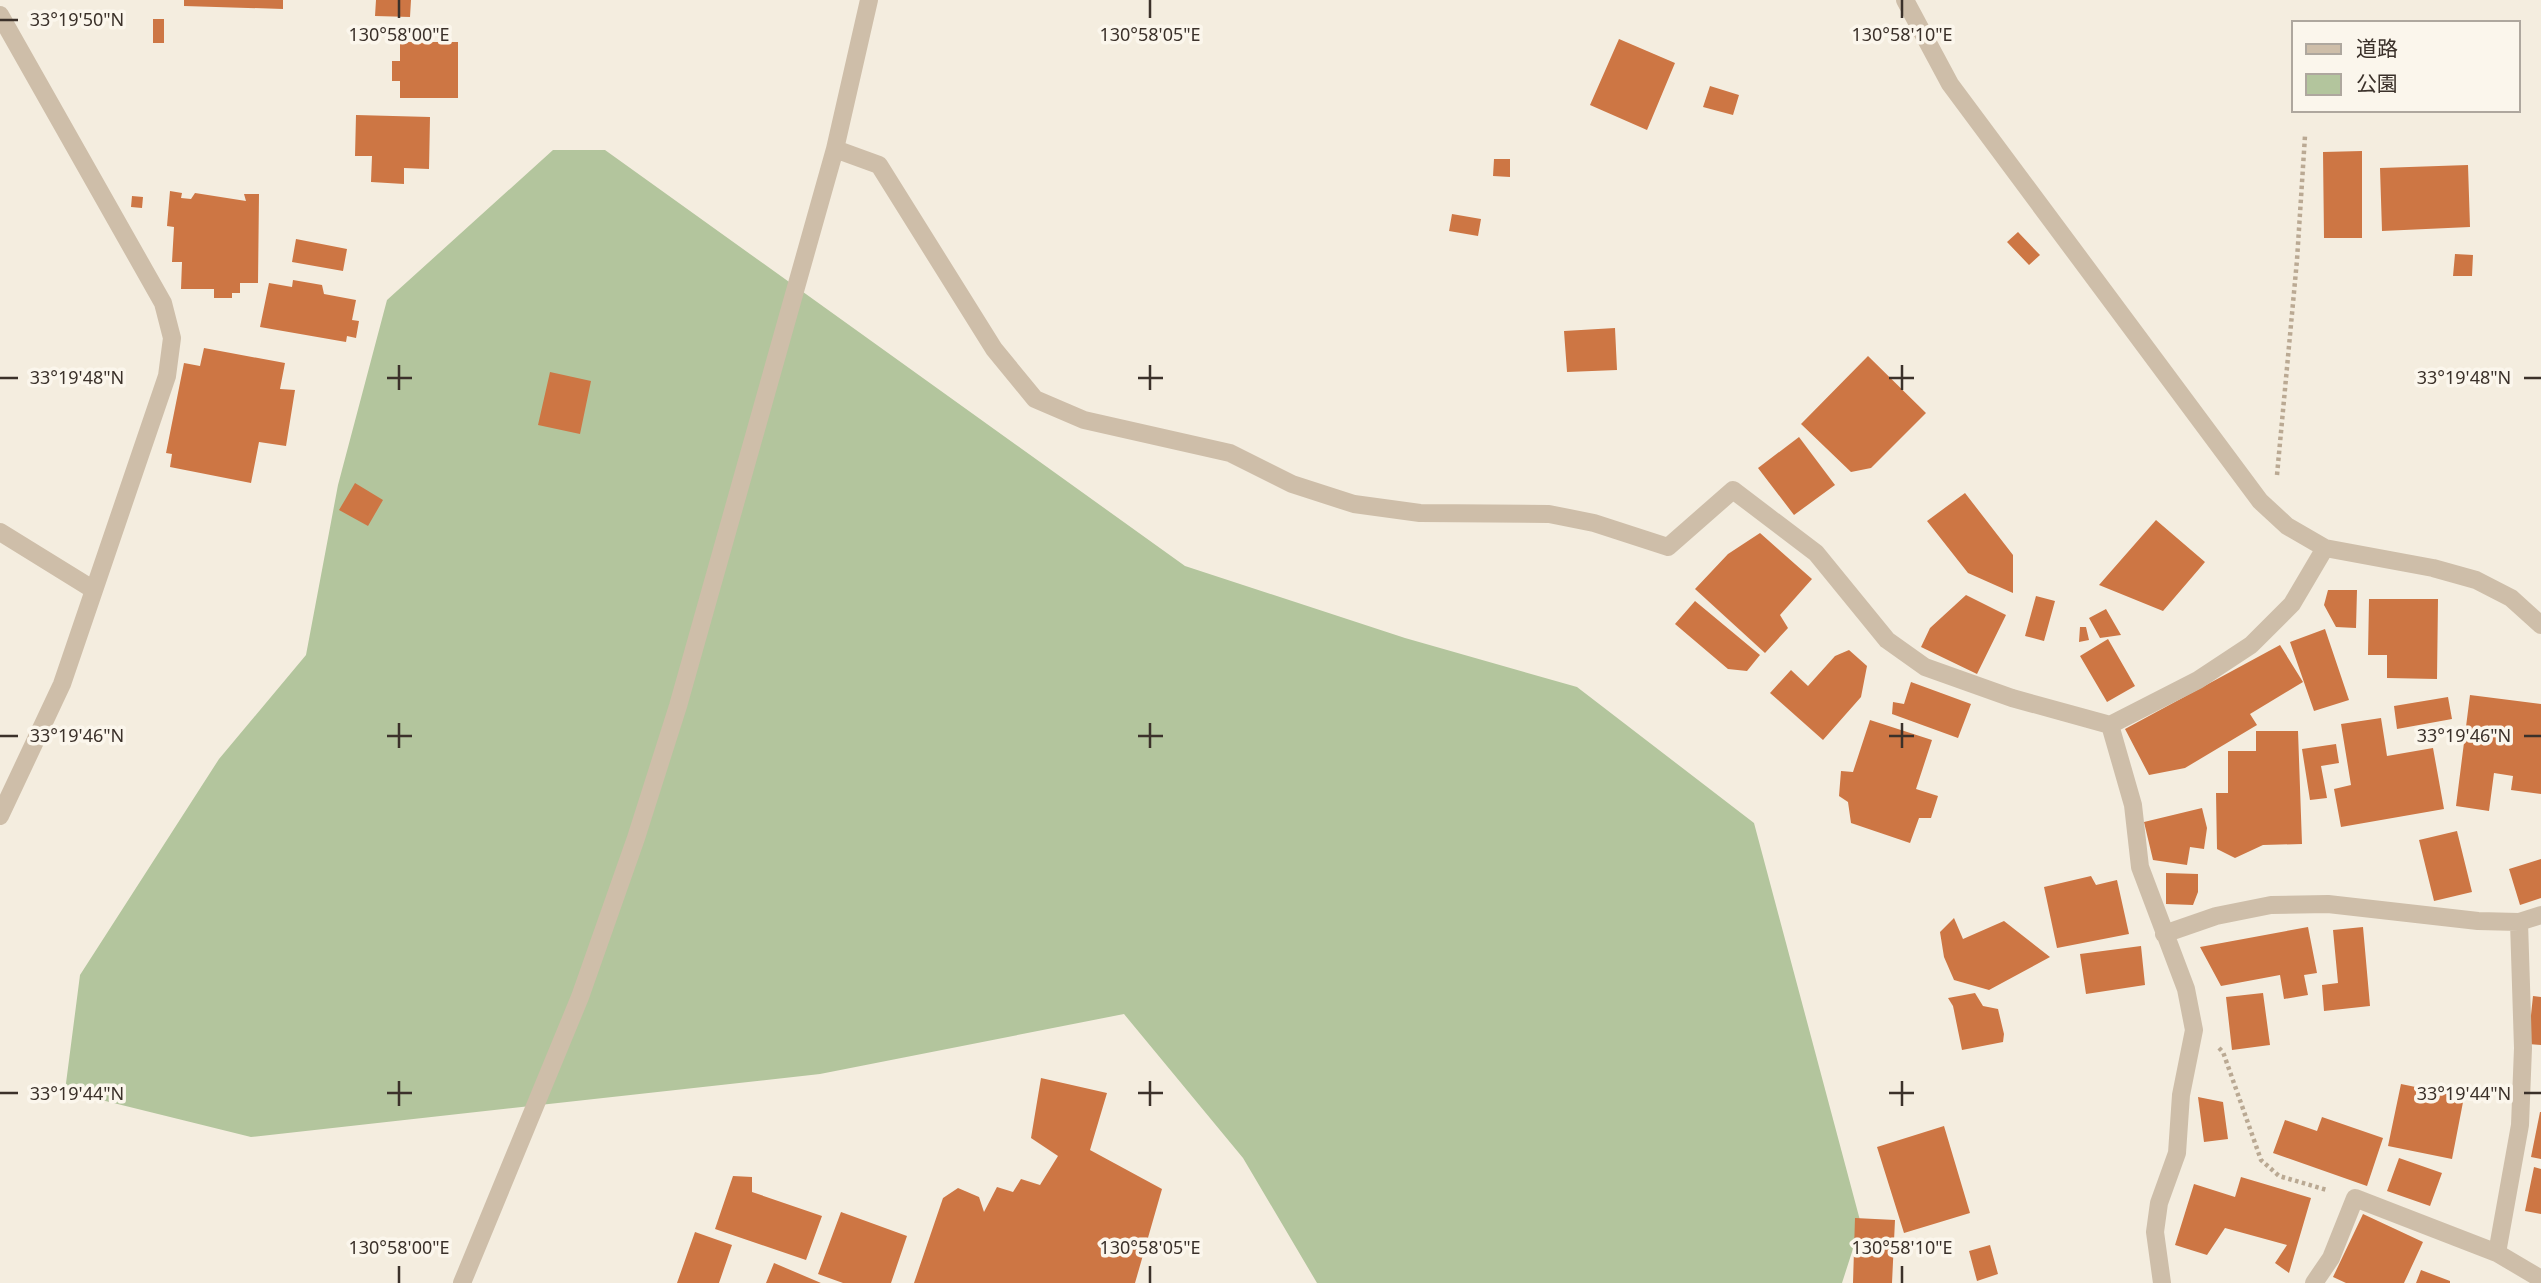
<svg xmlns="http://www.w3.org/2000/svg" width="2541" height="1283" font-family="'Noto Sans','Noto Sans JP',sans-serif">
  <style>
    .green { fill: #b3c59d }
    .building { fill: #cd7644 }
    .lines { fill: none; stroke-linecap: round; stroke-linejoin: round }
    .path { stroke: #baa993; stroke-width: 4.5; stroke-dasharray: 3.5 3.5; stroke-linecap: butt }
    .minor { stroke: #cebea9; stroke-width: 18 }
    .ticks { fill: none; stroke: #3b312a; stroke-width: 2.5 }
    .ticks-label { font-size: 18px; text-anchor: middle; fill: #3b312a; stroke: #fbf6ec; stroke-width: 7; stroke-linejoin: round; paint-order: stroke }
  </style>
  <rect width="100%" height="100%" fill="#f4eddf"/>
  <path class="green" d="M553 150H605L1185 566 1405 638 1577 687 1754 823 1861 1224 1842 1283H1317L1243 1158 1124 1014 820 1074 251 1137 65 1091 80 975 219 759 306 655 338 485 387 300Z"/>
  <path class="building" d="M184 0H283V9L184 6Z
    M376 0H411L410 17 375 16Z
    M153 19H164V43H153Z
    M1619 39 1675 63 1647 130 1590 105Z
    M400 42H458V98H400V81H392V61H400Z
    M1710 86 1739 95 1733 115 1703 107Z
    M356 115 430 117 429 169 404 168V184L371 182 372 156H355Z
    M2362 151V238H2324L2323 152Z
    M1494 159H1510V177L1493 176Z
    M2468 165 2470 227 2382 231 2380 168Z
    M170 191 182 193 181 198 191 199 195 193 246 201 244 194H259L258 283H240V293H232V298H214V289H181L182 262H172L174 227 167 226Z
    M132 196 143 197 142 208 131 207Z
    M1452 214 1481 219 1478 236 1449 231Z
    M2018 232 2040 255 2029 265 2007 242Z
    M296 239 347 249 343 271 292 262Z
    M2455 254 2473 255 2472 276H2453Z
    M293 280 322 285 324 294 356 300 352 320 359 321 356 338 347 336 346 342 260 327 269 283 292 287Z
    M1615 328 1617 370 1567 372 1564 331Z
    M204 348 285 363 280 389 295 390 286 446 259 442 251 483 170 467 172 454 166 453 184 363 200 366Z
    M1868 356 1926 413 1871 468 1851 472 1801 424Z
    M550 372 591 381 580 434 538 425Z
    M1799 437 1835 485 1794 515 1758 468Z
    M355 483 383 500 368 526 339 510Z
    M1965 493 2013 555V593L1968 573 1927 521Z
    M2156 520 2205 562 2163 611 2099 585Z
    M1760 533 1812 579 1780 615 1788 628 1765 653 1695 589 1728 554Z
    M2328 590H2357L2356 628 2336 627 2324 605Z
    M1966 595 2006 615 1977 674 1921 647 1930 628Z
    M2036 596 2055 601 2044 641 2025 636Z
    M2369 599H2438L2437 679 2387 678V655H2368Z
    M1695 601 1760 655 1747 671 1728 669 1675 624Z
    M2106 609 2121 635 2100 638 2089 618Z
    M2080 627H2086L2089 640 2079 642Z
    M2325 629 2349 700 2314 711 2290 642Z
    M2108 639 2135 686 2107 702 2080 656Z
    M2280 645 2303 682 2250 714 2257 725 2185 768 2149 775 2125 729Z
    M1849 650 1867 666 1861 697 1823 740 1770 693 1791 670 1808 686 1835 656Z
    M1911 682 1971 704 1958 738 1892 714 1893 702 1904 704Z
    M2470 695 2541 704V794L2511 790 2513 776 2494 773 2489 811 2456 806Z
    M2448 697 2452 719 2397 729 2394 706Z
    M2381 718 2387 756 2433 748 2444 809 2341 827 2334 789 2351 785 2341 724Z
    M1870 720 1932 740 1916 789 1938 796 1931 818H1919L1910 843 1851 823 1848 802 1839 796 1841 771 1853 772Z
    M2256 731H2298L2302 844 2263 845 2235 858 2217 849 2216 793H2228V751H2256Z
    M2336 744 2339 763 2321 766 2327 798 2310 800 2302 749Z
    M2202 808 2207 828 2204 849 2190 847 2187 865 2153 860 2144 822Z
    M2457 831 2472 892 2434 901 2419 840Z
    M2541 859V898L2520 905 2509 869Z
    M2166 873 2198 874V892L2193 905 2166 904Z
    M2091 876 2096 885 2117 880 2129 934 2057 948 2044 887Z
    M1954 918 1963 939 2004 921 2050 957 1989 990 1954 980 1944 957 1940 932Z
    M2308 927 2317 973 2304 975 2308 995 2284 999 2280 975 2221 986 2200 947Z
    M2363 927 2370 1006 2324 1011 2322 985 2338 983 2333 930Z
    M2141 946 2145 985 2086 994 2080 954Z
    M1975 993 1983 1006 1998 1009 2004 1034 2003 1042 1962 1050 1953 1006 1948 998Z
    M2263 993 2270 1045 2232 1050 2226 997Z
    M2533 996 2541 997V1045L2528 1044Z
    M1041 1078 1107 1093 1090 1150 1162 1189 1135 1283H914L943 1198 958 1188 979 1197 984 1212 997 1187 1013 1192 1021 1179 1040 1185 1058 1156 1031 1138Z
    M2401 1084 2464 1097 2452 1159 2388 1146Z
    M2198 1097 2223 1102 2228 1139 2204 1142Z
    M2540 1112H2541V1159L2531 1157Z
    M2322 1117 2383 1138 2367 1186 2273 1153 2285 1120 2317 1131Z
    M1944 1126 1970 1213 1904 1233 1877 1147Z
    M2399 1158 2442 1173 2430 1206 2387 1191Z
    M2534 1167 2541 1169V1214L2525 1211Z
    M733 1176 752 1177V1192L822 1216 806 1260 715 1229Z
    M2241 1177 2311 1198 2289 1273 2275 1263 2287 1245 2225 1228 2207 1255 2175 1245 2194 1184 2235 1197Z
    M841 1212 907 1236 891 1283H843L818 1274Z
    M2363 1214 2423 1242 2404 1283H2346L2333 1277Z
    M1855 1218 1895 1220 1892 1283H1853Z
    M695 1232 732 1245 719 1283H677Z
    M1990 1245 1998 1274 1977 1281 1969 1251Z
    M774 1263 821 1283H766Z
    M2421 1270 2450 1281V1283H2416Z"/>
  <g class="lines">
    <path class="path" d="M2277 475 2297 260 2305 136
      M2219 1048 2223 1052 2261 1160 2279 1176 2327 1190"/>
    <path class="minor" d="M1905 0 1950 84 2260 501 2287 526 2325 548 2433 568 2476 580 2511 598 2541 625
      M0 15 163 303 172 338 167 376 62 684 0 816
      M835 149 879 165 994 349 1035 399 1084 420 1230 453 1292 484 1354 504 1420 513 1549 514 1594 523 1668 547 1733 490 1816 553 1887 640 1925 667 2012 698 2110 725 2198 680 2251 645 2292 604 2325 548
      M0 532 94 590
      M2110 725 2133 805 2140 867 2186 989 2194 1030 2181 1095 2177 1153 2159 1203 2155 1232 2162 1283
      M2164 934 2216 916 2271 905 2328 904 2478 921 2519 922 2541 915
      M2497 1253 2520 1125 2523 1048 2519 922
      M462 1283 580 997 636 838 678 706 835 149 869 0
      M2314 1283 2331 1258 2355 1198 2497 1253 2541 1279"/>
  </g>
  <path class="ticks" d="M399 0V18M1150 0V18M1902 0V18M0 20H18M399 365V390M1150 365V390M1902 365V390M0 378H18M387 378H412M1138 378H1163M1889 378H1914M2524 378H2541M399 723V748M1150 723V748M1902 723V748M0 736H18M387 736H412M1138 736H1163M1889 736H1914M2524 736H2541M399 1081V1106M1150 1081V1106M1902 1081V1106M0 1093H18M387 1093H412M1138 1093H1163M1889 1093H1914M2524 1093H2541M399 1266V1283M1150 1266V1283M1902 1266V1283"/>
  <g class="ticks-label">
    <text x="77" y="26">33°19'50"N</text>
    <text x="399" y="41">130°58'00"E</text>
    <text x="1150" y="41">130°58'05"E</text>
    <text x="1902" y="41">130°58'10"E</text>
    <text x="77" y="384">33°19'48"N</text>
    <text x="2464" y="384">33°19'48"N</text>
    <text x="77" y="742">33°19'46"N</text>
    <text x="2464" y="742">33°19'46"N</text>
    <text x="77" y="1100">33°19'44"N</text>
    <text x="2464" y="1100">33°19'44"N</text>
    <text x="399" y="1254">130°58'00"E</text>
    <text x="1150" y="1254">130°58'05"E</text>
    <text x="1902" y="1254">130°58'10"E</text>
  </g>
  <rect x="2292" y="21" width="228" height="91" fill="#fbf6ec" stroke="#aea79e" stroke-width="2"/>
  <rect x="2306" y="44" width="35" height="10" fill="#cebea9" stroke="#aea79e" stroke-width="2"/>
  <text x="2356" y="56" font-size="21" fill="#3b312a">道路</text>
  <rect x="2306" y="74" width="35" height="21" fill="#b3c59d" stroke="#aea79e" stroke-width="2"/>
  <text x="2356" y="91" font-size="21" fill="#3b312a">公園</text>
</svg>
